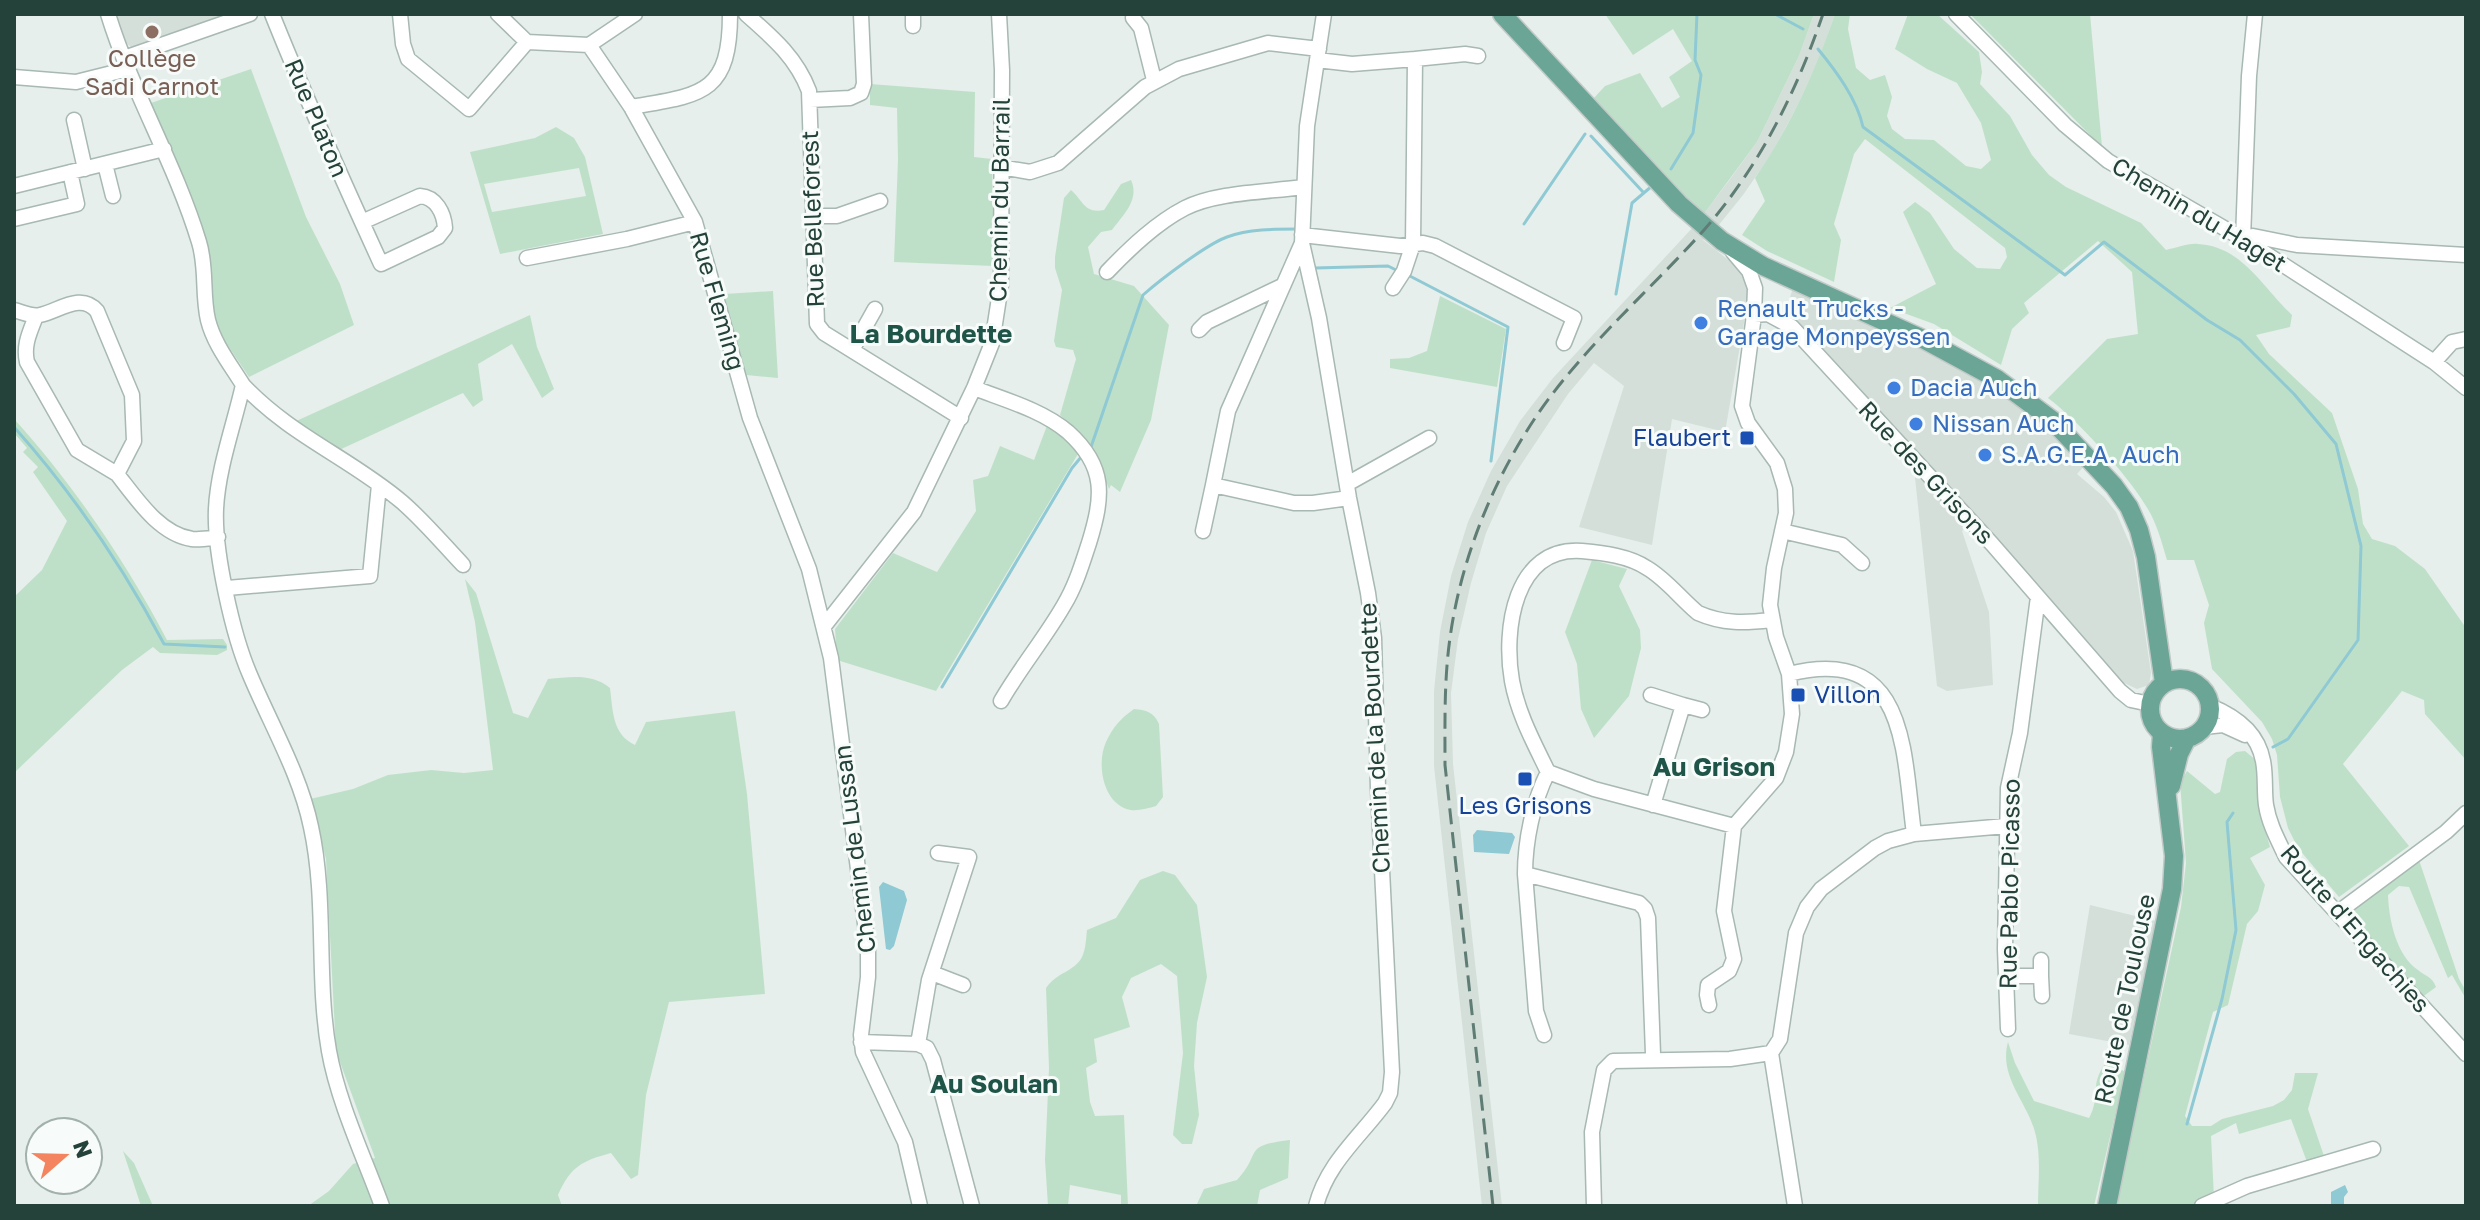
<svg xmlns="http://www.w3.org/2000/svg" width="2480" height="1220" font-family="'Golos Text',sans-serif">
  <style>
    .built { fill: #d4dfda }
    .green { fill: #bfe0c8; fill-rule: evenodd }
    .water { fill: #8ec9d4 }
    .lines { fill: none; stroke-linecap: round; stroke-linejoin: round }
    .stream { stroke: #8ec9d4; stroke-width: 3 }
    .minor-casing { stroke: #a8b8b2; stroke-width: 17 }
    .major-casing { stroke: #c2cac8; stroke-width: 21 }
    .minor { stroke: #fff; stroke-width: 14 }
    .major { stroke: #6aa596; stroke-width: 18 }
    .rail { stroke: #5f7d75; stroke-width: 3; stroke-dasharray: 16 8; stroke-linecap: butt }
    .education-dot { fill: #8d6e63; stroke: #f7fbf9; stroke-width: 3 }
    .shop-dot { fill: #3f7fe0; stroke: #f7fbf9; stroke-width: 3 }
    .transit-dot { fill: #1a4fb4; stroke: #f7fbf9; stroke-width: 3 }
    .labels { text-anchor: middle; stroke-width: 6; stroke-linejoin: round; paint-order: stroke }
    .education-label { font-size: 24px; fill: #785e54; stroke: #f7fbf9 }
    .street-label { font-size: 24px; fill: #24423a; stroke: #f7fbf9 }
    .shop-label { font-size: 24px; fill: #366cbe; stroke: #f7fbf9; text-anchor: start }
    .transit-label { font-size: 24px; fill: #164399; stroke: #f7fbf9; text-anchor: end }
    .neighbourhood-label { font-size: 26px; font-weight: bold; fill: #1f5548; stroke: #f7fbf9 }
  </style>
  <rect width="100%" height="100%" fill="#e6efeb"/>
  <path class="built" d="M116 14H233L132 48 123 40Z
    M1814 14H1835L1818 62 1796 108 1772 153 1743 195 1718 226 1703 240 1744 272 1750 288 1725 432 1672 419 1652 545 1579 527 1624 386 1594 363 1568 394 1507 486 1486 533 1471 583 1458 639 1451 693 1453 764 1502 1206H1482L1434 766V691L1440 632 1451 576 1468 522 1491 471 1520 421 1553 378 1695 225 1728 182 1757 142 1799 56Z
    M1793 288 1925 349 1994 387 2048 425 2086 464 2077 474 2104 497 2116 512 2133 551 2151 673 2149 685 2137 689 2120 681 1991 531 1795 321 1787 306Z
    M1914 468 1967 526 1962 531 1989 612 1993 685 1947 691 1937 686Z
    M2090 905 2156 921 2129 1045 2069 1034Z"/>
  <path class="green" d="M1605 14H1814L1799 56 1757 142 1703 215 1593 99 1605 86 1640 73 1662 108 1680 97 1669 77 1692 61 1673 29 1633 55Z
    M1835 14H1850L1848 29 1856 68 1870 80 1885 75 1892 97 1887 116 1892 129 1905 139 1934 140 1966 166 1981 169 1991 160 1981 123 1957 83 1927 69 1895 49 1908 14H1937L1979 52 1982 72 1980 84 2010 116 2032 155 2049 175 2066 187 2141 223 2166 250C2176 248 2188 243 2198 244 2242 246 2263 288 2292 315L2290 327 2256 335 2269 354 2332 413 2358 489 2363 524 2372 539 2395 546 2425 569 2466 628V760L2425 714 2424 700 2402 691 2343 764 2409 846 2339 897 2298 848 2288 828 2280 797 2277 755 2272 739 2262 722 2212 669 2204 623 2209 605 2194 560H2167C2161 540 2156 520 2144 503 2126 473 2076 419 2048 398L2107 339 2138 334 2132 272 2098 241 2024 303 2029 313 2012 329 2001 365 1934 324 1890 308 1936 284 1903 212 1915 202 1930 213 1954 249 1977 268 2000 269 2007 257 2005 248 1865 139 1854 154 1834 224 1841 240 1834 282 1767 251 1742 235 1765 201 1755 178C1790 127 1815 72 1835 14Z
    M1970 14H2090L2102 147Z
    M251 69 306 217 340 284 354 325 249 377 218 331 175 160 151 103Z
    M870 84 975 92 974 157 992 159 994 266 894 262 898 160 897 108 870 105Z
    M556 127 574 138 585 157 603 234 500 254 470 152 535 138ZM579 168 586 196 492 212 484 184Z
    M1131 180C1140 200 1123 215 1112 230L1101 232 1088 247 1094 274 1134 286 1169 325 1151 420 1120 492 1111 485 1109 489C1098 458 1083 438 1060 415L1076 359 1073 350 1056 347 1054 341 1062 290 1055 268V257L1064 198 1071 190C1083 200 1084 214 1104 210L1121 184Z
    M773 291 778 378 746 375 724 294Z
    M1440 296 1506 329 1497 387 1390 368V359L1409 358 1427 351Z
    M530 315 537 347 554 389 542 398 512 344 478 364 483 400 473 407 463 393 337 451 294 422Z
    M14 419C71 481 128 565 167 640L223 639 227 645V650L217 655 160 653 153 647 122 670 14 773V597L42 570 67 521 33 472 38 467 23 452 27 448 14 433Z
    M1048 423 1057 429 1078 454 936 691 837 660 835 629 893 553 937 572 976 511 973 480 988 476 1000 446 1034 460Z
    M1592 560 1627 569 1619 586 1640 630 1641 648 1629 696 1594 738 1581 709 1577 664 1565 632Z
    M465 579 476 593 513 713 528 718 548 679C570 677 592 673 610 688 613 711 612 734 635 745L646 722 735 711 747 794 765 994 669 1002 646 1095 638 1175 631 1179 611 1153C582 1161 571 1166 558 1195L562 1206H308L329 1191 353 1164 375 1158 336 1051 326 859 310 799 353 789 388 775 431 770 464 773 493 770 475 622Z
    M1134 709C1146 710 1154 712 1159 724L1163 797 1156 806C1149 808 1139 811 1131 810 1103 805 1096 764 1106 742 1113 727 1121 718 1134 709Z
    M2245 751 2256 760 2260 812 2270 847 2250 858 2265 885 2258 911 2247 924 2228 1005 2213 1012 2185 1116 2192 1126H2211L2222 1119 2273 1106 2284 1100 2292 1090 2295 1073H2318L2308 1109 2324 1156 2307 1162 2291 1119 2239 1134 2236 1123 2211 1136 2214 1198 2194 1206H2116L2181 907 2186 863 2180 782 2187 771 2215 794 2220 792 2227 759 2236 752Z
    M2418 857 2459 979 2466 991V999L2452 975 2448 978 2409 887 2399 886 2388 895C2389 920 2396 955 2418 970 2426 977 2432 976 2436 987L2421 998 2344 912Z
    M1163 871 1175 875 1197 905 1207 977 1197 1023 1194 1066 1199 1115 1192 1144H1182L1173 1135 1183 1053 1177 976 1161 964 1131 978 1122 997 1130 1027 1094 1039 1097 1062 1086 1068 1090 1102 1095 1116 1124 1115 1128 1206H1121V1195L1070 1185 1068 1206H1048L1045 1160 1049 1068 1046 988C1057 972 1074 972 1082 957 1086 949 1086 938 1087 930L1116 918 1140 880Z
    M2008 1042 2015 1063 2034 1101 2089 1118C2101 1097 2089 1086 2105 1064H2113L2125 1072 2094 1206H2038C2038 1184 2041 1158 2036 1136 2029 1103 1998 1078 2008 1042Z
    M1290 1140 1288 1178 1260 1190 1257 1206H1196L1204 1189 1237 1180C1263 1152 1241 1146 1290 1140Z
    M123 1151 134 1163 153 1206H141Z"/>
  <path class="water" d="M1477 830 1512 833 1515 837 1509 854 1474 852 1473 835Z
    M883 882 904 891 907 900 894 946 890 950 886 949 879 887Z
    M2345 1185 2348 1192 2344 1197V1206H2331V1192Z"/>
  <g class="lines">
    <path class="stream" d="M1775 14 1803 29
      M1818 49C1836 71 1857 99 1863 127L2065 275 2104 242 2207 320 2240 340 2294 394 2336 444 2361 546 2358 640 2288 739 2273 747
      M1591 136 1643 192
      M1671 169 1693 133 1701 75 1695 60 1697 14
      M1524 224 1585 134
      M1315 268 1388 266 1398 271
      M1406 274 1508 327 1491 461
      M1616 294 1632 203 1652 186
      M14 427C72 492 123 567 164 644L225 647
      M1091 447 1143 295C1160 280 1207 244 1227 237 1249 229 1274 229 1297 229
      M942 687 1072 468 1082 456
      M2187 1124 2222 999 2236 930 2227 822 2233 813"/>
    <g class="minor-casing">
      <path id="minor" d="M108 14C132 92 175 163 199 242 207 267 202 295 208 320 214 344 230 364 243 385 234 425 218 468 216 509 214 552 233 636 250 675 271 725 300 774 311 827 327 900 316 977 329 1051 338 1102 364 1157 382 1206
        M272 14C306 99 343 181 381 264L438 237 445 228C444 213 436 197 420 196L362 222
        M400 14 403 44 408 59 469 109 527 42
        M498 14 527 42 589 45 631 107 695 222 750 418 809 569 831 658 868 947V977L861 1035 863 1052 905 1142 920 1206
        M746 14C772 37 796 57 809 91L817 324 824 333 961 418
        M913 14V26
        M1956 14 2065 125 2108 161 2243 239 2434 362 2466 388
        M1133 18 1141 28 1154 80
        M589 45 635 14
        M124 58 250 14
        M1415 59 1465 54 1478 56
        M1317 60 1352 64 1415 59 1413 244 1404 271 1393 288
        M14 77 76 82 128 69
        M810 100 850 98 861 93 864 84 861 14
        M631 107C701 95 730 95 730 14
        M74 120 85 169
        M105 164 113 196
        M1000 167 1030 172 1058 163 1145 87 1179 69 1268 43 1319 49
        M14 186 164 149
        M813 216H837L880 201
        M14 219 77 204 70 172
        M1302 235 1400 246 1423 243 1435 246 1574 318 1564 343
        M2243 239 2249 76 2255 14
        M2243 239 2253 236 2297 245 2466 255
        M1302 243 1228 411 1213 485 1294 503H1313L1349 498
        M527 258 627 239 695 222
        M1107 272C1130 248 1156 223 1185 208 1216 192 1268 192 1303 187
        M14 310C22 312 32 317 40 315 59 311 81 292 97 311L132 395 134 441 117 474C136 498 159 534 192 539 200 540 210 538 218 537
        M1754 315 1768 314 1792 327 1992 544 2120 691 2131 700 2150 704
        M36 316C30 332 23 345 27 362L77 450 117 474
        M1199 330 1207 322 1282 286
        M852 350 875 309
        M2434 362 2452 342 2466 339
        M243 385C291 436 350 458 402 502 424 521 443 544 463 565
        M974 388C1005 400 1042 410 1068 432 1107 467 1103 497 1089 543 1082 564 1076 585 1064 605 1045 638 1020 668 1001 701
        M1347 484 1429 438
        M1203 531 1213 485
        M1782 531 1842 545 1862 563
        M227 588 370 576 379 485
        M825 625 914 512 974 388 992 343 1001 285 1002 70 999 14
        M1789 674C1908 644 1903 751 1914 834
        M1651 695 1683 705
        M2210 706C2235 716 2258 733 2263 761 2266 776 2264 791 2266 805 2269 824 2278 840 2286 857L2466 1054
        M2204 727 2223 725 2245 735
        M1548 772C1534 743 1518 714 1512 681 1503 630 1514 546 1582 551 1604 553 1629 556 1647 568 1666 579 1681 599 1698 613 1723 624 1745 623 1771 620
        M1548 772C1533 802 1525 841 1525 874L1639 903 1645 909 1648 918 1653 1054
        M1548 772 1594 789 1734 826
        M1653 805 1683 705 1702 710
        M1525 874 1536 1011 1544 1035
        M2337 913 2446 832 2466 813
        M932 973 963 985
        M2006 976H2041V960
        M2041 976 2042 996
        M1709 1005 1707 995 1708 985 1729 971 1734 959 1724 911 1734 826 1776 778 1786 752 1792 714 1789 674 1776 637 1770 605 1774 568 1786 513 1785 489 1777 463 1748 423 1742 406 1754 315 1755 288 1749 271 1733 252
        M2008 1029 2005 949 2008 788 2020 733 2038 597
        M861 1042 918 1044 929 980 969 857 938 853
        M918 1044 927 1048 933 1060 972 1206
        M1771 1053 1795 1206
        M1316 1206C1327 1163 1360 1137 1385 1103L1390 1093 1392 1072 1378 789 1374 638 1368 593 1349 498 1319 318 1302 243 1307 126 1324 14
        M1594 1206 1592 1132 1604 1070 1613 1061 1730 1059 1771 1053 1780 1039 1796 933 1807 907 1821 889 1875 848 1888 841 1914 834 2006 826
        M2202 1206 2247 1186 2373 1149"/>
    </g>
    <g class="major-casing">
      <path id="major" d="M1502 14 1679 204 1722 241 1763 266 1925 340 1997 379 2052 420 2114 486 2129 507 2139 530 2146 557 2164 683
        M2150 709a30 30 0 1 1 60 0a30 30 0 1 1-60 0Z
        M2171 786 2179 754 2187 738
        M2107 1206 2172 889 2174 856 2161 747 2162 733"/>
    </g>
    <use href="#minor" class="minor"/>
    <use href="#major" class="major"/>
    <path class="rail" d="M1493 1206 1445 765C1445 723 1444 680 1450 638 1460 565 1488 492 1528 429 1575 354 1645 296 1704 230 1759 167 1796 93 1823 14"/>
  </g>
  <circle class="education-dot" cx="152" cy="32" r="8"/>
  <g class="shop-dot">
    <circle cx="1701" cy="323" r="8"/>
    <circle cx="1894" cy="388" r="8"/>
    <circle cx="1916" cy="424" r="8"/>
    <circle cx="1985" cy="455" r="8"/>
  </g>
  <g class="transit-dot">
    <rect x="1739" y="430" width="16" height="16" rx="4"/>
    <rect x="1790" y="687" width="16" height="16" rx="4"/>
    <rect x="1517" y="771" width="16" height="16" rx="4"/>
  </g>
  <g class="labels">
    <g class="education-label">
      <text x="152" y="67">Collège<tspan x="152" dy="28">Sadi Carnot</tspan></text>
    </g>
    <g class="street-label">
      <text transform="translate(316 118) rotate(67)" y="8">Rue Platon</text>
      <text transform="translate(1000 200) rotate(-89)" y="8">Chemin du Barrail</text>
      <text transform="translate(2199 215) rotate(31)" y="8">Chemin du Haget</text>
      <text transform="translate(813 219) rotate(-92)" y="8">Rue Belleforest</text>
      <text transform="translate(717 301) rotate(74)" y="8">Rue Fleming</text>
      <text transform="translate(1926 473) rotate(47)" y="8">Rue des Grisons</text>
      <text transform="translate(1375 738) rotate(-93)" y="8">Chemin de la Bourdette</text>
      <text transform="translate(855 849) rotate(-97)" y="8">Chemin de Lussan</text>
      <text transform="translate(2010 884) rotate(-89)" y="8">Rue Pablo Picasso</text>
      <text transform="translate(2355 929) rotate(49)" y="8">Route d'Engachies</text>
      <text transform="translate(2125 999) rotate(-78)" y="8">Route de Toulouse</text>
    </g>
    <g class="shop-label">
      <text x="1717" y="317">Renault Trucks -<tspan x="1717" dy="28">Garage Monpeyssen</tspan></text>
      <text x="1910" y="396">Dacia Auch</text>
      <text x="1932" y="432">Nissan Auch</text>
      <text x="2001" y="463">S.A.G.E.A. Auch</text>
    </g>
    <g class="transit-label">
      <text x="1731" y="446">Flaubert</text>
      <text x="1814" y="703" text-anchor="start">Villon</text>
      <text x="1525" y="814" text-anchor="middle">Les Grisons</text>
    </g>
    <g class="neighbourhood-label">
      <text x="931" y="343">La Bourdette</text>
      <text x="1714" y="776">Au Grison</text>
      <text x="994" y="1093">Au Soulan</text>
    </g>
  </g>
  <rect width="2480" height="1220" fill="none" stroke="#24423a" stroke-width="32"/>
  <g transform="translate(64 1156) rotate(70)"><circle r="38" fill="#f7fbf9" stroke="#a3b1ad" stroke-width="2"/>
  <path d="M0-6L14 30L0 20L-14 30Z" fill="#f4845f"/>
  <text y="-12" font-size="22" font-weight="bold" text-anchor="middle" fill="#24423a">N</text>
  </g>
</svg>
